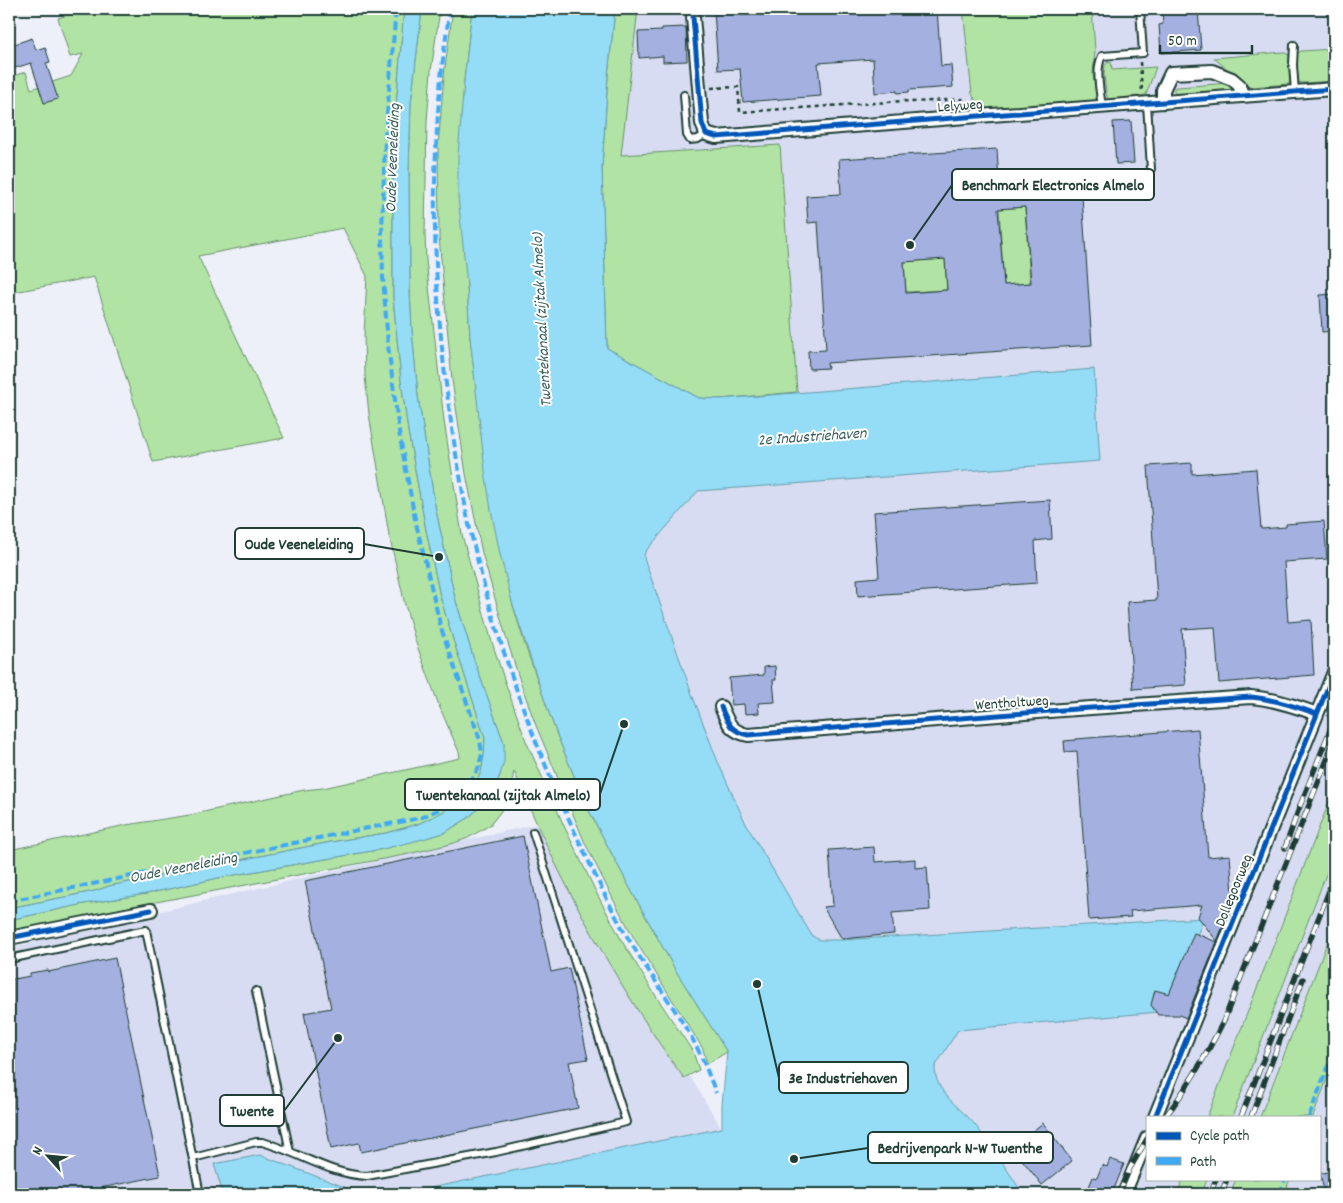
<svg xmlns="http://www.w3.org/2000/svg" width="1343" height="1203" font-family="Dekko,sans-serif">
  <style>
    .built { fill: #d7dcf2; fill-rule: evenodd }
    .green { fill: #b1e3a4; stroke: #68906c }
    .water { fill: #95dcf7; stroke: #669ca9 }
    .building { fill: #a4b0e0; stroke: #1f3d34; fill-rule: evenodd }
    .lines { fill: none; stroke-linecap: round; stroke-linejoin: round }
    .service-casing { stroke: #1f3d34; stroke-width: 10 }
    .minor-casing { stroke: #1f3d34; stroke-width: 16 }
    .path { stroke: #1f3d34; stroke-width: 2.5; stroke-dasharray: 4 4; stroke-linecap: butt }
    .service { stroke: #fff; stroke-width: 6 }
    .minor { stroke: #fff; stroke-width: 12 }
    .rail-casing { stroke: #1f3d34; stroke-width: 5.5 }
    .rail { stroke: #fff; stroke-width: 4; stroke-dasharray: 11; stroke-linecap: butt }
    .quiet { stroke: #3fa9f5; stroke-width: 4; stroke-dasharray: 8 4; stroke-linecap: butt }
    .cycleway-casing { stroke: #fff; stroke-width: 8 }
    .cycleway { stroke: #0057b8; stroke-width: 5 }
    .labels { text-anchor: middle; stroke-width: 4; stroke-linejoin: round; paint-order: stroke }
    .street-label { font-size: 15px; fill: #1f3d34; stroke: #fff }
    .water-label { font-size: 16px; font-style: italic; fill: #375d5b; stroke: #fff }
    .leader { fill: none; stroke: #1f3d34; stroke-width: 2 }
    .callout-dot { fill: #1f3d34; stroke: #fff; stroke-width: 2 }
    .callout { fill: #fff; stroke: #1f3d34; stroke-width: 2 }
    .callout-label { font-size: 16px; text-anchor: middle; font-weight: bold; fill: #1f3d34 }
  </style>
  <rect width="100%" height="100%" fill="#edeff9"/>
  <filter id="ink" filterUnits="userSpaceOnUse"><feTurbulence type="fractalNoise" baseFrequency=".02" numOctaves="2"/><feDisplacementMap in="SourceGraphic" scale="10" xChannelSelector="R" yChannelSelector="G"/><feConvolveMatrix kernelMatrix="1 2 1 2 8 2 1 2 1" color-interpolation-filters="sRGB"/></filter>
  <g filter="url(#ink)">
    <path class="built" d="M628 9H1334V1194H979L717 830 597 428 603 212ZM1147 1117H1319V1179H1147Z
      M537 824 722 1129 821 1194H9V948L224 896Z"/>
    <path class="green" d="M82 9H279L280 12 324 11 391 15V9H404L394 131 393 164V297L401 380 408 431 426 530 440 596 452 636 485 738 484 756 481 772 476 783 469 793 458 803 437 815 418 824 386 833 331 842 109 886 95 891 9 908V850L126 825 190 815 304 790 323 788 460 758 459 752 440 708 416 643 405 605 396 565 389 535 369 414 365 376 364 336 367 276 343 228 198 256 284 438 153 462 94 277 9 293V77L26 72 31 89 71 76 83 54 70 57 58 18 83 11Z
      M422 9H440L431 71 427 121 425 234 426 260 444 421 462 535 491 639 505 682 526 741 565 828 597 894 622 941 652 990 693 1052 699 1070 684 1078C667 1056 652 1032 637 1009 589 934 548 854 514 771L510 793 501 811 490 825 468 838 451 844 404 855 130 907 9 932V920L84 904 146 894 223 877 383 849 444 833 468 818 478 809 495 787 500 775 504 743 474 660 455 598 435 506 418 396 412 331 410 291 409 171 411 103Z
      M453 9H472L464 81 467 285 470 337 477 395 512 602 526 648 557 735 588 809 631 890 676 971 727 1052 707 1064 703 1049 635 940 614 901 585 843 535 723 520 681 506 637 482 553 466 474 452 380 439 237 438 147 444 75Z
      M615 9H638L621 155 780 145 797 392 720 399 699 398 607 348 602 167 608 76Z
      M963 9H1092L1095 50 1093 74 1097 100 1092 103 989 110 978 105 972 94Z
      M1334 49V81L1303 83 1298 82 1296 56 1298 53 1301 51Z
      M1283 52 1289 55 1290 82 1288 84 1251 87 1247 86 1214 58Z
      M1111 62 1112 70 1156 67 1146 95 1109 100 1107 97C1106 90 1101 67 1107 63 1108 62 1110 63 1111 62Z
      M1229 83 1236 91 1181 96 1176 94 1174 91V88L1178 87Z
      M1025 207 1030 283 1004 285 999 209Z
      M945 259 947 290 906 292 904 262Z
      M1334 789V854L1232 1117H1207Z
      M1334 925V1060L1313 1117H1260Z
      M1183 1179H1207L1202 1194H1177Z
      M1236 1179H1290L1284 1194H1230Z"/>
    <path class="water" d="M404 9H422L411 103 409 171 410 291 412 331 418 396 435 506 455 598 474 660 504 743V762L500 775 495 787 478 809 468 818 444 833 423 839 383 849 223 877 146 894 84 904 9 920V908L95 891 109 886 331 842 386 833 418 824 437 815 458 803 469 793 476 783 481 772 484 756 485 738 452 636 440 596 426 530 408 431 401 380 393 297V164L394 131Z
      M472 9H615L608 76 602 167 607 348 699 398 720 399 1094 369 1100 461 698 491 645 552 644 558 693 697 718 762 734 798 746 824 812 936 820 940H841L1204 918 1168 1008 1159 1012 958 1030 935 1067C934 1093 962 1108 976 1126 993 1148 1008 1171 1023 1194H401L722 1128V1105L727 1052 676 971 631 890 588 809 557 735 541 690 512 602 500 554 491 510 485 471 470 337 467 285 458 196V155L464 81Z
      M260 1155 363 1194H223L214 1164Z"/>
    <path class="building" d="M735 9H937L941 66 951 65 953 87 909 90V92L897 93V91L875 93 873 59 818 63 821 96 743 102 740 69 718 70 714 10Z
      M1162 9H1198L1201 50 1161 53 1159 25 1163 24Z
      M686 27 687 61 663 62V56L639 58 638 32 662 31V28Z
      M32 38 36 50 45 47 50 62 46 63 58 99 44 103 31 63 9 70V46Z
      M1131 121 1134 163 1116 164 1113 122Z
      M997 149 999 182 1023 181 1024 184 1081 181 1092 345 827 363 828 368 809 369 808 351 826 350 818 222 808 223 806 196 841 194 839 159ZM1025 207 1031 283 1004 285 998 209ZM945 259 947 290 906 293 904 262Z
      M1334 294V331L1322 332 1320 295Z
      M1192 463V474L1256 469 1261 529 1286 527V524L1324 521 1327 559 1284 562 1288 622 1311 620 1314 675 1219 683 1215 627 1182 629 1186 685 1133 689 1127 602 1157 600 1148 466Z
      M1050 500 1052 539 1035 541 1037 583 858 596 857 579 879 577 874 512Z
      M775 666 776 680H773L775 702 758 703 759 713 745 714 744 704 731 705 729 678 764 675V667Z
      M1198 729 1208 857 1230 855 1233 893 1226 909H1230L1217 941 1198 917 1202 905 1130 911 1131 917 1089 920 1077 751 1065 752 1064 741 1076 740V739Z
      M523 836 551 972 569 968 588 1059 569 1062 578 1108 361 1152 359 1143 331 1149 304 1013 331 1008 305 881Z
      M874 847 875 862 915 859V868L927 867 930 910 892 913 894 934 842 939 823 907 833 906 829 850Z
      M1194 933 1217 942 1186 1018 1179 1015H1158L1151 1005 1155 990 1169 994Z
      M115 958 160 1176 70 1194H9V980L30 976V973L48 970V972Z
      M1043 1123 1072 1161 1042 1185 1012 1147Z
      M1110 1159 1124 1164 1112 1194H1086L1093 1177 1097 1178 1102 1165 1107 1167Z
      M1334 1170V1194H1325L1320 1174Z"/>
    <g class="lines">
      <g class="service-casing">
        <path id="service" d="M1294 45 1293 65 1295 92
          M684 95 687 135 690 140 698 139 706 134
          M1147 103 1151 169
          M1102 107C1100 91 1095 70 1102 56L1143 53 1140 9
          M9 959 146 930 200 1194
          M256 991 290 1152
          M193 1158 256 1142H262C297 1151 330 1175 367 1176L496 1152 626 1122 533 832"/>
      </g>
      <g class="minor-casing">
        <path id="minor" d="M693 17 702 123 706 134 716 137 966 117 1334 89
          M1163 102V90L1171 73 1212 71 1232 79 1239 85 1244 96
          M721 707C728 723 730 731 748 735L1062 710 1251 697C1274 699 1295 706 1317 714
          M9 938 151 910
          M1155 1117 1334 672
          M1124 1194 1147 1138"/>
      </g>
      <path class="path" d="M1140 62 1142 92
        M711 88 738 87 740 112 904 101 913 102 965 99"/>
      <use href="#service" class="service"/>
      <use href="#minor" class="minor"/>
      <g class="rail-casing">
        <path id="rail" d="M1285 848 1298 811 1334 720
          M1165 1117C1188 1087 1207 1054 1224 1020L1334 742
          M1241 1117 1334 878
          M1251 1117 1303 979
          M1119 1194 1130 1168 1147 1139
          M1210 1194 1216 1179
          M1221 1194 1227 1179"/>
      </g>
      <use href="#rail" class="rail"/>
      <path class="quiet" d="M450 9C426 158 432 311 457 460 462 484 465 509 471 533 497 647 538 757 589 862 601 888 614 914 628 938 648 972 671 1002 690 1035 701 1053 708 1073 716 1093
        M9 901 348 832 420 818 440 809 457 796 470 782 478 769 482 754 480 740 441 628 415 519 399 432 388 345 383 277 382 234 385 137 396 9
        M1309 1117 1334 1050
        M1280 1194 1285 1179"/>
      <g class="cycleway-casing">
        <path id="cycleway" d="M693 17 702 123 706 134 716 137 966 117 1334 89
          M721 707C728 723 730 731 748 735L1062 710 1251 697C1274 699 1295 706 1317 714
          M9 938 151 910
          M1155 1117 1334 672"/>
      </g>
      <use href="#cycleway" class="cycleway"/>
    </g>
  </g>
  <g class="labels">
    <g class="street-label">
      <text transform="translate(960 105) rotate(-4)" y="5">Lelyweg</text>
      <text transform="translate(1012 702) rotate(-4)" y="5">Wentholtweg</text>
      <text transform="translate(1233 890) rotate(-68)" y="5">Dollegoorweg</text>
    </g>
    <g class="water-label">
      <text transform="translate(391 158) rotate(-88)" y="6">Oude Veeneleiding</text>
      <text transform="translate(540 320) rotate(-93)" y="6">Twentekanaal (zijtak Almelo)</text>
      <text transform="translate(812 435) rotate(-4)" y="6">2e Industriehaven</text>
      <text transform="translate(183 866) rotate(-11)" y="6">Oude Veeneleiding</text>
    </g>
  </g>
  <path class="leader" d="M910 245L952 185M439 557L364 544M624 724L600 794M757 984L779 1078M338 1038L284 1111M794 1159L868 1148"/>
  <g class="callout-dot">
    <circle cx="910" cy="245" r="5"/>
    <circle cx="439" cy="557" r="5"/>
    <circle cx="624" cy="724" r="5"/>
    <circle cx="757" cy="984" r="5"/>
    <circle cx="338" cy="1038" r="5"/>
    <circle cx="794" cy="1159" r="5"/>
  </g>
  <g class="callout">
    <rect x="952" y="169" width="202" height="31" rx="5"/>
    <rect x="235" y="528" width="129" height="31" rx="5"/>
    <rect x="405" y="779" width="195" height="31" rx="5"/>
    <rect x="779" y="1062" width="129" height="31" rx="5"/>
    <rect x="220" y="1095" width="64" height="31" rx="5"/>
    <rect x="868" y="1132" width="185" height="31" rx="5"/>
  </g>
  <g class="callout-label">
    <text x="1053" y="190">Benchmark Electronics Almelo</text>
    <text x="299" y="549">Oude Veeneleiding</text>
    <text x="503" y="800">Twentekanaal (zijtak Almelo)</text>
    <text x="843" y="1083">3e Industriehaven</text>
    <text x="252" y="1116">Twente</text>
    <text x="960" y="1153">Bedrijvenpark N-W Twenthe</text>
  </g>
  <rect width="1343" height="1203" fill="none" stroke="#fff" stroke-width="30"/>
  <rect x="15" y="15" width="1313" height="1173" fill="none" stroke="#1f3d34" stroke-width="2" filter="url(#ink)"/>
  <rect x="1146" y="1116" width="175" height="65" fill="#ffffff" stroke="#a5b1ae"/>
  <rect x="1156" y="1132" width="25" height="8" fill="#0057b8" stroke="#a5b1ae"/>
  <text x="1190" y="1140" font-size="15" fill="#1f3d34">Cycle path</text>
  <rect x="1156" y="1157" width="25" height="8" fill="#3fa9f5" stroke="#a5b1ae"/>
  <text x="1190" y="1166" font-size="15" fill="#1f3d34">Path</text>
  <g transform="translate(48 1156) rotate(297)" stroke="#ffffff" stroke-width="4" paint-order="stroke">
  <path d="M0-4L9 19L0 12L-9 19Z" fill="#1f3d34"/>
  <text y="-8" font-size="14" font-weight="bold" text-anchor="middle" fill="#1f3d34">N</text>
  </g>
  <path d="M1160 45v8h92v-8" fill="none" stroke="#1f3d34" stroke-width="2.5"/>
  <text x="1168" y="45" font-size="15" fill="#1f3d34" stroke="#ffffff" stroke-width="4" paint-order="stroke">50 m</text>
</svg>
